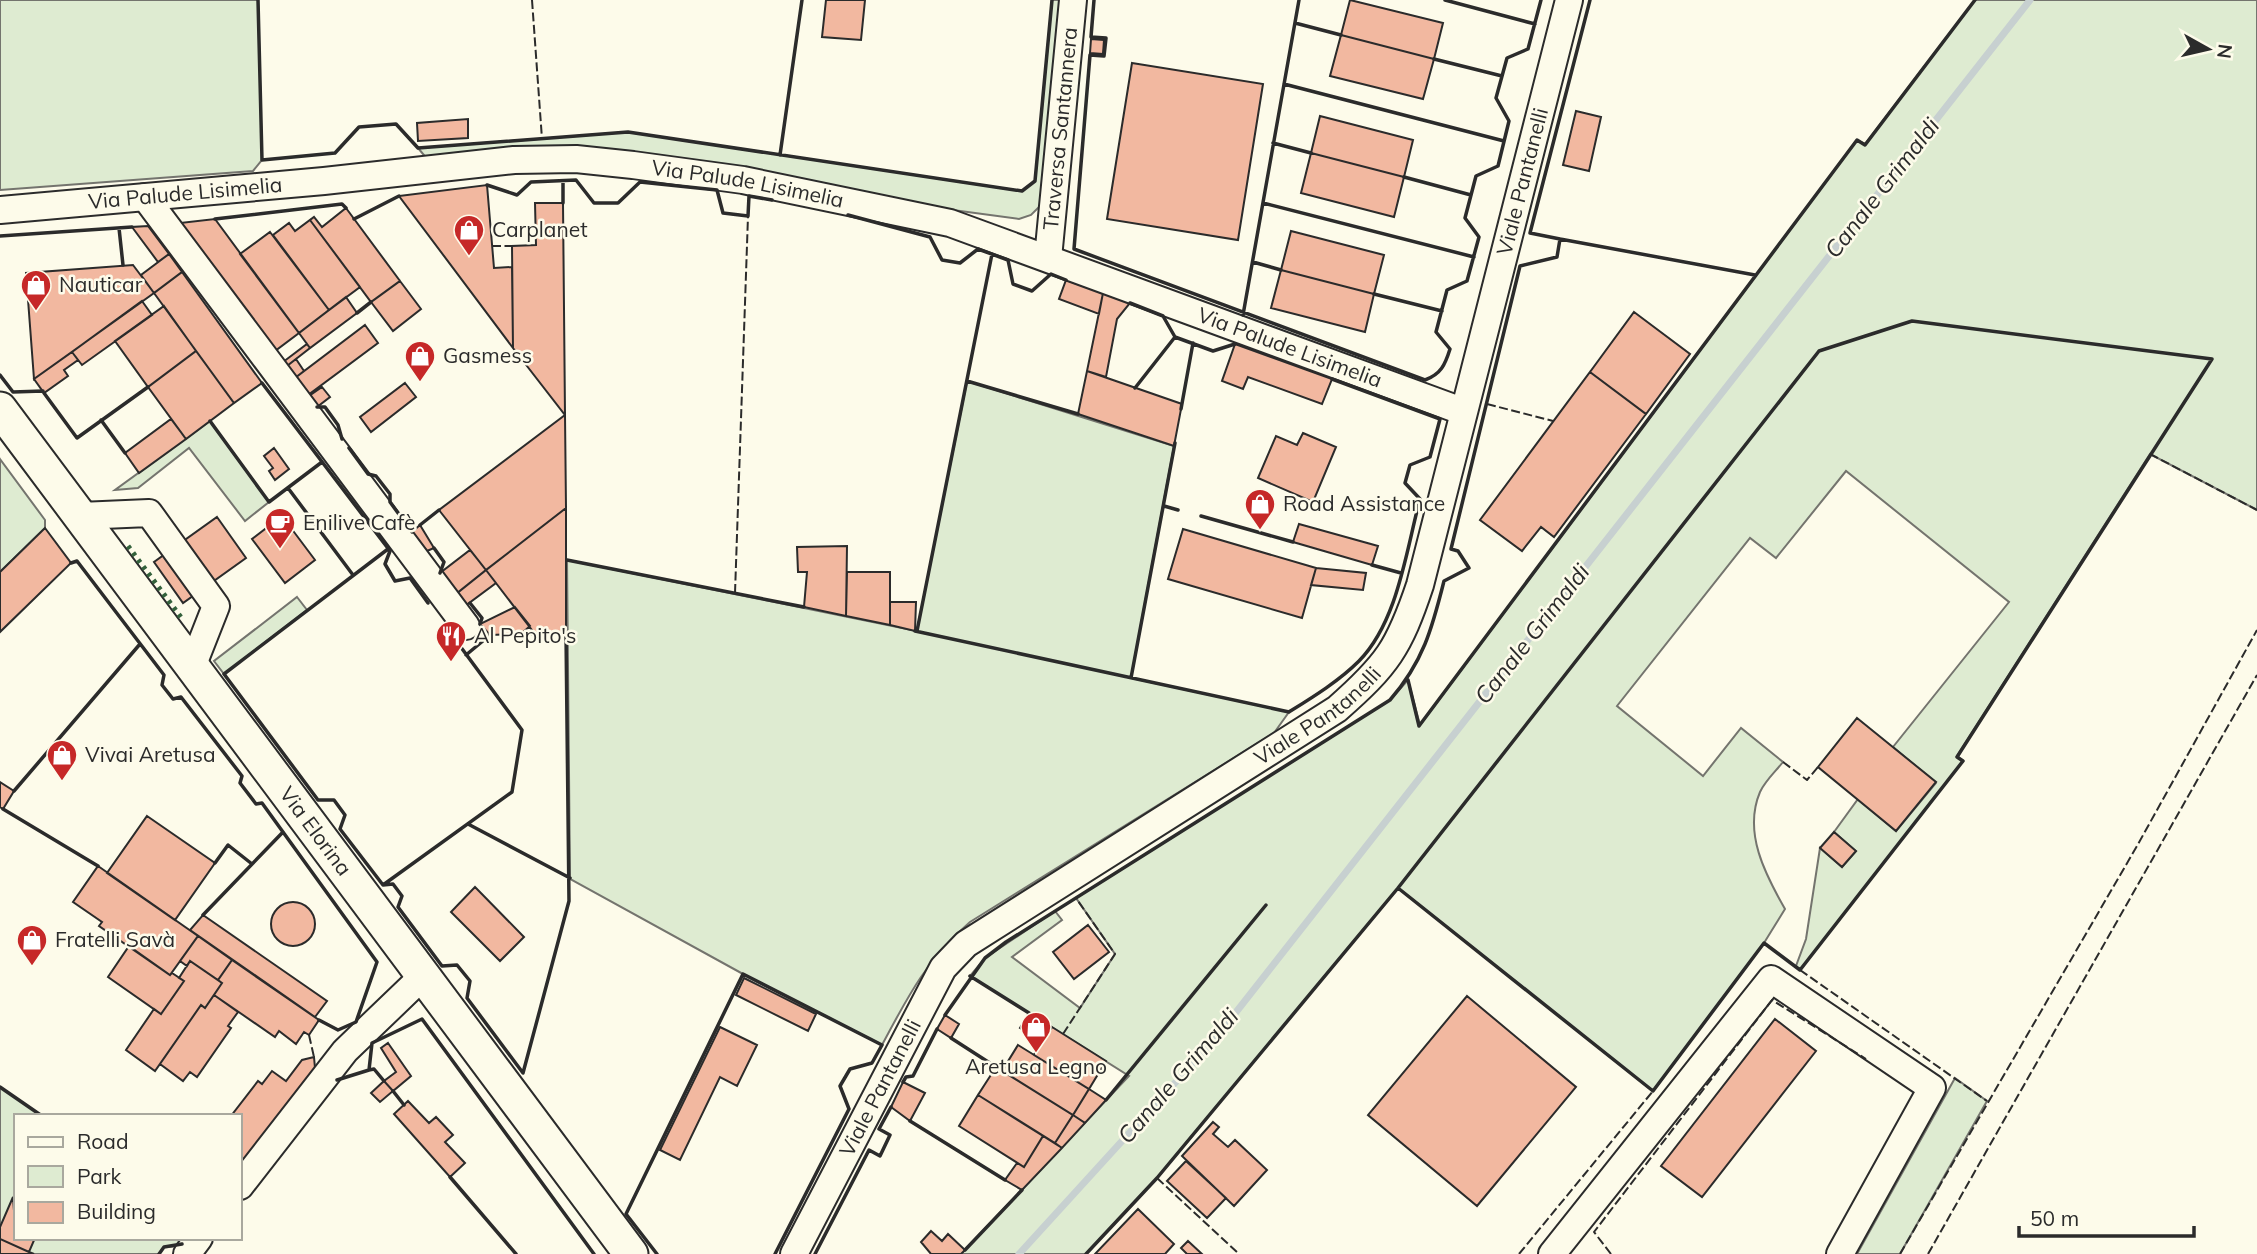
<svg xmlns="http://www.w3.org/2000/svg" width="2257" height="1254" font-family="Mulish,sans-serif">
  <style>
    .green { fill: #deebd1; stroke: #74746e; stroke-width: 2 }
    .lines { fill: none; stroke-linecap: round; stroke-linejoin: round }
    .stream { stroke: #c7d0d0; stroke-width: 7 }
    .building { fill: #f2b8a0; stroke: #2b2b2b; stroke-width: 2 }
    .minor-casing { stroke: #2b2b2b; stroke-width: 30 }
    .major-casing { stroke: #2b2b2b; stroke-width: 37 }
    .minor { stroke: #fdfbea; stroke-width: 26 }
    .major { stroke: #fdfbea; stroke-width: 33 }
    .hedge { stroke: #34623c; stroke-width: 5; stroke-dasharray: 3.5 5; stroke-linecap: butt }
    .fence { stroke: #2b2b2b; stroke-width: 2; stroke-dasharray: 9 3.5; stroke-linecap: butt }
    .wall { stroke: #2b2b2b; stroke-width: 3.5 }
    .labels { text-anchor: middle; stroke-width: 5; stroke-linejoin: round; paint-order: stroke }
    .street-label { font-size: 21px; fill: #2b2b2b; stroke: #fdfbea }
    .poi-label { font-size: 21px; fill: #2b2b2b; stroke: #fdfbea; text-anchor: start }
    .water-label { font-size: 23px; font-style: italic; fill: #2b2b2b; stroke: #fdfbea }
  </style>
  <rect width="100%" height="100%" fill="#fdfbea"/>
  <path class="green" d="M0 0H258L262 160 253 171 0 190Z
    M1052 0H1064L1042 204 1031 215 1019 219 923 206 817 185 428 160 418 148 628 132 1022 191 1035 181Z
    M1975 0H2257V510L2150 454 1957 756 1963 761 1800 970 1796 966 1806 939 1820 848 1842 867 1856 851 1834 832 1858 799 1896 831 1936 783 1893 747 2009 602 1846 471 1776 558 1750 538 1617 706 1703 776 1741 728 1783 762C1776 771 1765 781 1760 792 1743 832 1765 874 1785 909L1764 943 1653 1091 1398 888 1157 1178 1086 1254H961L1129 1076 970 976 985 958 1055 911 1062 920 1012 957 1080 1008 1115 954 1076 898 1390 700 1408 680 1420 725 1857 140 1865 144Z
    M967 381 1174 446 1131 678 1289 712 1274 733 970 922C927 959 908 996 882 1045L743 974 570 879 567 560 917 631Z
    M210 421 269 502 245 521 189 448 138 488 115 490Z
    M0 459 45 520V528L0 572Z
    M297 597 307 610 224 674 214 661Z
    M1955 1078 1987 1101 1900 1254H1857Z
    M0 1087 42 1116H16V1238H186L181 1246 164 1247 159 1254H0Z"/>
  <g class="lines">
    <path class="stream" d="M1019 1254 1215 1039 2030 0"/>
  </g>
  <path class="building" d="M826 0H865L861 40 822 37Z
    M1350 0 1443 23 1434 59 1341 35Z
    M1341 35 1434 59 1423 99 1330 76Z
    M1091 39 1104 40 1103 54 1090 53Z
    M1132 63 1263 84 1238 240 1107 219Z
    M1576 111 1601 117 1589 171 1563 165Z
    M1320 116 1413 140 1404 177 1311 153Z
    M468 119V138L418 141 417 123Z
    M1311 153 1404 177 1394 217 1301 193Z
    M487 185 494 268 512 267 513 348 399 196Z
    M535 203H563L565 415 513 348 512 246 536 245Z
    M346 208 400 281 371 302 310 220 314 217 322 227Z
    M215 219 299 333 275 351 180 223Z
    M310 220 360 287 329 310 273 235 289 223 295 231Z
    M148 226 169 254 158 262 132 227Z
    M1291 231 1384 255 1374 294 1281 270Z
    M270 232 329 310 299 333 240 254Z
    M169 254 182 272 154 293 141 275Z
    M133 265 154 293 34 379 26 273Z
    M1281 270 1374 294 1365 332 1271 308Z
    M182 272 262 383 234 403 154 293Z
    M1066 280 1103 293 1099 314 1059 299Z
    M400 281 421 309 393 331 371 302Z
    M1103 293 1130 303 1117 319 1106 377 1087 371Z
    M346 297 357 313 310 348 299 333Z
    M142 301 152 315 82 365 72 352Z
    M164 306 196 351 148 387 115 341Z
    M1634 312 1690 354 1646 414 1590 372Z
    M365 325 378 343 308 395 295 378Z
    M307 344 310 348 287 366 283 362Z
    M1235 344 1332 379 1322 404 1248 377 1243 389 1222 381Z
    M196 351 234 403 186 439 148 387Z
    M72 352 78 360 64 370 68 376 44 393 34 379Z
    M296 359 304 371 295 378 287 366Z
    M1087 371 1182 404 1174 446 1078 414Z
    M1590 372 1646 414 1554 537 1541 527 1522 551 1480 520Z
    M405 383 416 397 371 432 360 417Z
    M322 387 330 397 317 407 309 396Z
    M565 415 566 508 486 570 439 510Z
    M171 419 186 439 139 473 125 453Z
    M1303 433 1336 447 1313 502 1258 478 1276 436 1297 445Z
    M274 448 289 469 275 480 269 471 273 468 264 456Z
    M566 508V633L535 634 486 570Z
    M282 516 315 560 285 583 252 539Z
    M217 517 246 558 183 603 154 562Z
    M1299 524 1378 546 1372 565 1293 542Z
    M420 525 434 548 427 551 412 532Z
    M45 528 71 563 0 632V572Z
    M1183 529 1316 568 1302 618 1168 579Z
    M847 546 846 616 804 607 807 572H798L797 547Z
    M470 550 486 570 456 594 440 573Z
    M1316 568 1366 573 1363 590 1311 585Z
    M486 570 496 583 465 606 456 594Z
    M847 572H890V625L846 616Z
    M890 602H916L915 631 890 625Z
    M515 607 530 626 521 634 490 635 480 624Z
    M1857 718 1936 782 1896 831 1818 767Z
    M0 782 14 791 3 809 0 807Z
    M147 816 215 863 175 920 107 873Z
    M1834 832 1856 851 1842 867 1820 848Z
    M98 866 198 936 170 975 99 926 102 922 73 902Z
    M475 887 524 937 500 961 451 912Z
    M271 924a22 22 0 1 1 44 0a22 22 0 1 1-44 0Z
    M203 915 327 1001 315 1017 190 930Z
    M1088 925 1109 952 1074 979 1053 952Z
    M198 936 232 960 218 980 190 961 187 966 180 961Z
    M129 946 170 975 172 973 184 981 161 1014 108 977Z
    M232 960 319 1020 309 1035 304 1032 296 1044 279 1031 275 1037 214 995 222 983 218 980Z
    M190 961 222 983 205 1008 201 1005 155 1071 126 1050 154 1009 161 1014 184 981 179 978Z
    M744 978 816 1014 808 1031 736 995Z
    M214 995 238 1012 228 1026 231 1028 197 1077 190 1072 183 1081 160 1064 201 1005 205 1008Z
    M1467 996 1576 1087 1477 1206 1368 1115Z
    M1029 1013 1052 1027 1042 1042 1020 1028Z
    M945 1015 959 1024 951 1038 937 1029Z
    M1775 1019 1816 1051 1702 1197 1661 1166Z
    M720 1027 757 1045 737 1086 720 1077 680 1160 660 1150Z
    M1052 1027 1106 1061 1089 1089 1034 1055Z
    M388 1043 411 1076 393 1091 384 1081 396 1072 381 1048Z
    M1018 1045 1089 1089 1073 1115 1002 1071Z
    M314 1057 315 1068 240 1167V1116H231L258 1081 262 1084 272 1071 286 1081 302 1060Z
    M996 1067 1073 1115 1055 1143 978 1095Z
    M384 1081 393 1091 380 1102 371 1093Z
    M903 1082 925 1093 910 1121 891 1107Z
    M1089 1089 1106 1100 1085 1123 1073 1115Z
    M978 1095 1043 1136 1024 1167 959 1126Z
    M408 1101 429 1123 436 1117 453 1135 445 1142 465 1163 450 1177 394 1114Z
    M1073 1115 1085 1123 1062 1148 1055 1143Z
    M1213 1122 1219 1127 1213 1134 1228 1147 1235 1140 1267 1170 1234 1206 1182 1156Z
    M1043 1136 1062 1148 1022 1190 1005 1180 1017 1163 1024 1167Z
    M1186 1161 1226 1198 1207 1218 1167 1181Z
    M13 1197 16 1238H35L29 1252 0 1239V1227Z
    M1138 1209 1174 1244 1165 1254H1095Z
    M931 1231 942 1241 948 1234 965 1250 961 1254H931L921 1242Z
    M0 1239 29 1252 34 1254H0Z
    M1188 1241 1202 1254H1187L1181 1248Z"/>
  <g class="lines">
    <g class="minor-casing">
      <g id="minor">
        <path d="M145 197 466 626"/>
        <path id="s1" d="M0 210 324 181 514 160 576 159 633 165 743 180 950 223 1462 411"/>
        <path id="s2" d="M1048 258 1073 0"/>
        <path d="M80 516 149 513 216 606 192 667"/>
        <path d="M240 1186 345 1051 423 976"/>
        <path d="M187 1254 199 1238"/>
        <path id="s3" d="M794 1254 943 968 966 944 1337 709C1387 665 1399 648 1420 585L1569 0"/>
        <path d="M1552 1254 1771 979 1932 1088 1840 1254"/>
      </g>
    </g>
    <g class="major-casing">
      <g id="major">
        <path id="s4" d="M0 409 631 1254"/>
      </g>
    </g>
    <use href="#minor" class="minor"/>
    <use href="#major" class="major"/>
    <path class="hedge" d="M128 546 183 620"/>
    <path class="fence" d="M532 0 542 139
      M492 246H512
      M1487 404 1553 421
      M2150 454 2257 510
      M735 593 748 216
      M1783 762 1807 780 1818 767
      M1800 970 1987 1101
      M1063 1034 1115 954 1076 898
      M309 1035 314 1057
      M1157 1178 1239 1254
      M1519 1254 1653 1091
      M1611 1254 1594 1232 1772 1000 1866 1059
      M1900 1254 2137 846 2257 630
      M1928 1254 2257 675"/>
    <path class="wall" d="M258 0 262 160 335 153 359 127 396 124 418 148 628 132 1022 191 1035 181 1052 0
      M1094 0 1091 37 1106 38 1104 56 1090 55 1074 249 1425 380C1441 374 1445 365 1450 349L1436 332 1447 290 1467 281 1479 237 1465 218 1476 176 1498 166 1509 121 1496 98 1507 58 1528 49 1541 0
      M1445 0 1535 24
      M1295 23 1341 35
      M1434 59 1502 76
      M1284 84 1504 141
      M1273 143 1311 153
      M780 155 802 0
      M1404 177 1471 195
      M563 181V203
      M487 185 517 195 531 182 576 180 594 203H618L640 182 717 190 723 213 748 216 749 196 772 200
      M1263 203 1474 257
      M848 215 930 237 942 260 960 263 978 249 1008 260 1013 284 1032 291 1051 274 1066 280
      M215 219 342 204 346 208
      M354 219 399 196
      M119 228 123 265
      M0 236 132 227
      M1560 239 1530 233 1590 0
      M1253 262 1281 270
      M1374 294 1442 311
      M1130 303 1163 316 1175 337 1213 351 1235 344
      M357 313 371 302
      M1243 315 1299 0
      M0 375 13 392 43 391
      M967 381 1078 414
      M262 383 390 551 385 564 395 581 410 578 428 603
      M1135 388 1175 337
      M44 393 77 438 148 387
      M317 407H325L338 425 342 439
      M1181 409 1193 343
      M101 420 125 453
      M210 421 269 502 322 462
      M349 448 368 474 376 476 390 494V502L412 532
      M288 488 353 575
      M1164 506 1178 510
      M1201 516 1293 542
      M420 525 439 510
      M434 548 444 562 440 573
      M388 549 224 674 318 800H334L345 815 340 829 383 885 393 884 402 896 398 907 442 966 457 965 470 981 467 998 523 1073 569 901 566 633
      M567 560 804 607
      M71 563 77 561 164 675 162 685 173 699 181 697 242 776 240 783 256 804 262 803 377 962 356 1022 338 1030 319 1020
      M1372 565 1401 573
      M470 603 482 618 480 624
      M915 631 1289 712C1313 697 1339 681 1359 661 1398 621 1406 551 1420 499L1405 483 1410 465 1430 457 1440 419 1332 379
      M917 631 992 254
      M521 634H535
      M466 655 490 635
      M1131 678 1175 443
      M1408 680 1419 726 1857 140 1865 145 1975 0
      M14 791 140 644
      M3 809 98 866
      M468 824 570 878
      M215 863 228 845 252 864
      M383 885 512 792 522 730 460 646
      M203 915 283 832
      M970 976 1029 1013
      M945 1015 985 958 1006 942 1390 700C1423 662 1432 629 1444 581L1469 568 1458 551 1451 549 1520 266 1557 257 1560 239 1755 275
      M951 1038 996 1067
      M369 1070 374 1069 384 1081
      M337 1080 369 1070 372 1043 422 1019 594 1254
      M903 1082 906 1077 913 1076 937 1029
      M0 1087 42 1116
      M393 1091 404 1105
      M1106 1100 1266 905
      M910 1121 1005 1180
      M450 1177 516 1254
      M965 1250 1022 1190
      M159 1254 164 1247 182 1244
      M657 1254 626 1214 743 974 882 1045 872 1063 850 1069 840 1086 849 1109 775 1254
      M815 1254 869 1150 880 1156 890 1135 879 1129 891 1107
      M1086 1254 1157 1178 1398 888 1819 351 1912 321 2212 359 1957 757 1963 761 1800 970 1764 943 1653 1091 1398 888"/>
  </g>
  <defs>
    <g id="shop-pin" transform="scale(1.575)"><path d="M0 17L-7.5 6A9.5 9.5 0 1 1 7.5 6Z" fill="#c62828" stroke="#fdfbea"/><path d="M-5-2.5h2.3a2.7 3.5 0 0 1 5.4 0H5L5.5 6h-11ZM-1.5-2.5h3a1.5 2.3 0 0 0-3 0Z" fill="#fff"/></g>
    <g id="cafe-pin" transform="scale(1.575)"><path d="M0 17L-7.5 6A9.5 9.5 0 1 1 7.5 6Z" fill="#c62828" stroke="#fdfbea"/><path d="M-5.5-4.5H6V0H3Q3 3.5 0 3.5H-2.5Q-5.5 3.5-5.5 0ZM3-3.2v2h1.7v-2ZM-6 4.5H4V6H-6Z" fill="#fff"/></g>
    <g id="restaurant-pin" transform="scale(1.575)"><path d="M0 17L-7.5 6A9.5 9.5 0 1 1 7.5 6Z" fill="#c62828" stroke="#fdfbea"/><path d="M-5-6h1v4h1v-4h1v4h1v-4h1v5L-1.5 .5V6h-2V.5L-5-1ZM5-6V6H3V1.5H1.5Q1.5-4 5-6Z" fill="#fff"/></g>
  </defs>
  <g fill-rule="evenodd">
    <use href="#shop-pin" x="469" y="230"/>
    <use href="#shop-pin" x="36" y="285"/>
    <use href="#shop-pin" x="420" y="356"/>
    <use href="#shop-pin" x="1260" y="504"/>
    <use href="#cafe-pin" x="280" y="523"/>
    <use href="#restaurant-pin" x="451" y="636"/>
    <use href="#shop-pin" x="62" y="755"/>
    <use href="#shop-pin" x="32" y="940"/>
    <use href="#shop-pin" x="1036" y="1027"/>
  </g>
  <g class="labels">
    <g class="street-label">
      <text dy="7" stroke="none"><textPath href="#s2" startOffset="130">Traversa Santannera</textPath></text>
      <text dy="7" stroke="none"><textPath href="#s3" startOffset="1363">Viale Pantanelli</textPath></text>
      <text dy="7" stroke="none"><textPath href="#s1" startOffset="752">Via Palude Lisimelia</textPath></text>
      <text dy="7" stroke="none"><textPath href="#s1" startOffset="186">Via Palude Lisimelia</textPath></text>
      <text dy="7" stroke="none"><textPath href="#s1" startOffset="1320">Via Palude Lisimelia</textPath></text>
      <text dy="7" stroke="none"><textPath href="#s3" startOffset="775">Viale Pantanelli</textPath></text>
      <text dy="7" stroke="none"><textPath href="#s4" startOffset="527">Via Elorina</textPath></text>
      <text dy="7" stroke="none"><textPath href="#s3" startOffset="187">Viale Pantanelli</textPath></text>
    </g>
    <g class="poi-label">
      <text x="492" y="237">Carplanet</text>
      <text x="59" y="292">Nauticar</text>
      <text x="443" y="363">Gasmess</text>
      <text x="1283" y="511">Road Assistance</text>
      <text x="303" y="530">Enilive Cafè</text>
      <text x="474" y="643">Al Pepito's</text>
      <text x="85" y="762">Vivai Aretusa</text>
      <text x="55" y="947">Fratelli Savà</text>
      <text x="1036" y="1074" text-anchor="middle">Aretusa Legno</text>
    </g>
    <g class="water-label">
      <text transform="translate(1882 188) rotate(-52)" y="8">Canale Grimaldi</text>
      <text transform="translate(1532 634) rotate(-52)" y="8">Canale Grimaldi</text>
      <text transform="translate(1178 1076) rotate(-49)" y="8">Canale Grimaldi</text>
    </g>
  </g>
  <rect x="14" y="1114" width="228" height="126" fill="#fdfbea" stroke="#a9a89e" stroke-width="2"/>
  <rect x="28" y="1137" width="35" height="10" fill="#fdfbea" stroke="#a9a89e" stroke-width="2"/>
  <text x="77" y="1149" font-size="21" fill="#2b2b2b">Road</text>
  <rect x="28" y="1166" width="35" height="21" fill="#deebd1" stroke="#a9a89e" stroke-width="2"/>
  <text x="77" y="1184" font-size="21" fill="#2b2b2b">Park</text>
  <rect x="28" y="1202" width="35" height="21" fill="#f2b8a0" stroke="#a9a89e" stroke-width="2"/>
  <text x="77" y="1219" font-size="21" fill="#2b2b2b">Building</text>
  <g transform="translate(2208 49) rotate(98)" stroke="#fdfbea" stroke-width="5" paint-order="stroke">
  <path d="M0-5L12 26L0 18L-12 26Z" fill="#2b2b2b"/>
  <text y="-10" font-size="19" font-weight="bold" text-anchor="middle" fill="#2b2b2b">N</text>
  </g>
  <path d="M2019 1226v10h175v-10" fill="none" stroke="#2b2b2b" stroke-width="3.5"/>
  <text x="2030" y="1226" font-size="21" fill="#2b2b2b" stroke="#fdfbea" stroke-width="5" paint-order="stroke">50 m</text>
</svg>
